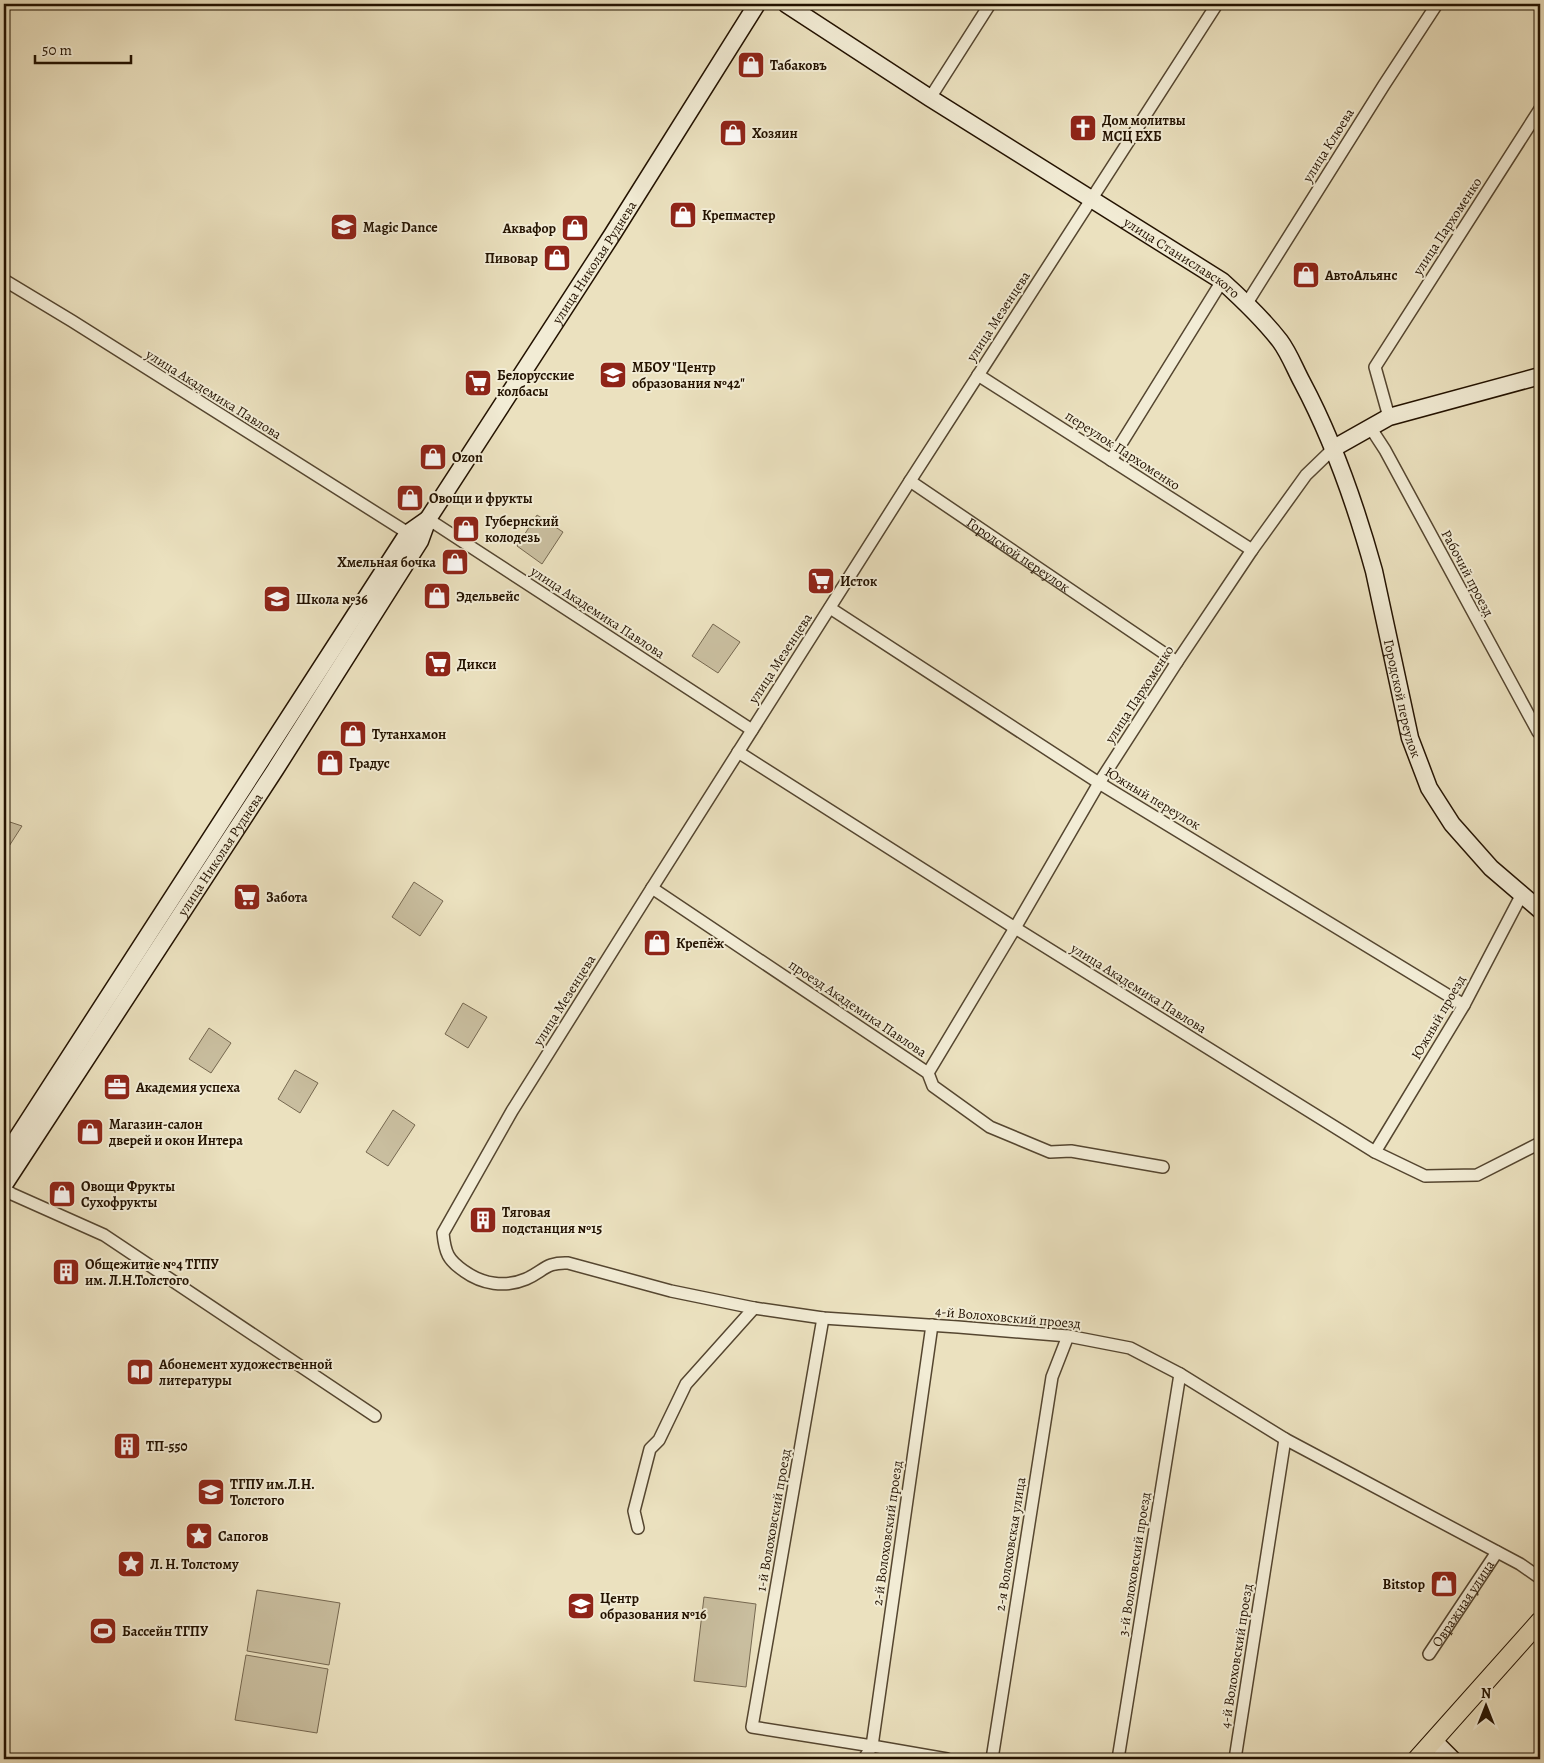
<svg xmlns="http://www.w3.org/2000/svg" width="1544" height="1763" font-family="Alegreya,serif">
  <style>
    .green { fill: #c9be9f; stroke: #766850 }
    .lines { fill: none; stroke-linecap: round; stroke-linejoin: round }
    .street-casing { stroke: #554630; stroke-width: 14 }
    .secondary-casing { stroke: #231200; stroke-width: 19 }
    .primary-casing { stroke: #231200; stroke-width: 20 }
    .street { stroke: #f2ecd5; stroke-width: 11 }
    .secondary { stroke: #f2ecd5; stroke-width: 16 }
    .primary { stroke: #ebe1bf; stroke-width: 18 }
    .labels { text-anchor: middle; stroke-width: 4; stroke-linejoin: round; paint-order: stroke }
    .poi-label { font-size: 14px; font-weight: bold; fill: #231200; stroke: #f2ecd5; text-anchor: start }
    .street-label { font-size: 14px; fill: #231200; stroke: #f2ecd5 }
  </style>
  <rect width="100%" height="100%" fill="#ebe1bf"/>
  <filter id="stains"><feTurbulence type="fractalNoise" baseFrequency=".004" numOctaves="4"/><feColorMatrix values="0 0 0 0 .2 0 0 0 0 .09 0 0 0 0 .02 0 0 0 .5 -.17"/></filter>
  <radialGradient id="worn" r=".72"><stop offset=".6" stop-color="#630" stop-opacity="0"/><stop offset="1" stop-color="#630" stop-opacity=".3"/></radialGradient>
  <path class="green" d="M537 515 563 532 542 564 517 546Z
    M713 624 740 642 718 673 692 656Z
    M4 820 22 826 4 854Z
    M414 882 443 901 420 936 392 917Z
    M463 1003 487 1017 468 1048 445 1034Z
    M209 1028 231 1043 211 1073 189 1059Z
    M295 1070 318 1083 300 1113 278 1099Z
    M393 1110 415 1125 388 1166 366 1152Z
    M257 1590 340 1603 329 1665 247 1651Z
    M704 1597 756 1604 746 1687 694 1681Z
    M246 1655 328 1669 317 1733 235 1720Z"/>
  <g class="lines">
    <g class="street-casing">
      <g id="street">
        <path d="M1217 4 910 481 652 888 512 1111 443 1233C445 1253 448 1260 464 1271 482 1284 505 1288 526 1279 544 1271 546 1262 568 1263L671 1291 754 1308 823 1318 958 1327 1068 1336 1130 1348 1180 1374 1285 1439 1520 1564 1540 1578"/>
        <path d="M930 98 990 4"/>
        <path d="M4 280 72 321 408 533"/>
        <path d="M1247 303 1384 85 1437 4"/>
        <path d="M978 375 1252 550"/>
        <path d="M1389 417 1375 367 1540 109"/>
        <path d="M1370 427 1385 450 1538 732 1540 733"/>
        <path d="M1111 460 1222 281"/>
        <path id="s1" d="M910 481 1177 662"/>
        <path d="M428 519 752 730"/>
        <path d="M830 608 1099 783 1464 1005"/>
        <path d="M738 752 1015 928 1375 1152 1425 1176 1477 1175 1540 1143"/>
        <path d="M652 888 928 1073 933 1086 990 1127 1050 1152 1071 1151 1163 1167"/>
        <path d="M928 1073 1015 928 1099 783 1177 662 1252 550 1306 475 1334 448"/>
        <path d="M1375 1152 1464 1005 1522 894"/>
        <path d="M4 1189 12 1194 104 1235 375 1416"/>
        <path d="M823 1318 752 1727 872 1746 932 1325"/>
        <path d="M638 1528 634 1511 650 1449 659 1440 686 1384 754 1308"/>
        <path id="s2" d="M1429 1654 1497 1552"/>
        <path d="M864 1759 872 1746 947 1759"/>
        <path d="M992 1759 1052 1377 1068 1336"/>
        <path d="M1118 1759 1180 1374"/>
        <path d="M1235 1759 1285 1439"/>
      </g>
    </g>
    <g class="secondary-casing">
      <g id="secondary">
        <path id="s3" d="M786 4 930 98 1222 281C1243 300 1263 319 1280 341 1289 353 1295 369 1302 382 1334 442 1356 506 1374 571L1410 738 1429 788 1452 824 1491 868 1540 910"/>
        <path d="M1334 448 1389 417 1540 376"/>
        <path d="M4 1158 408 533 428 519"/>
        <path id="s4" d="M4 1185 275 770 420 541 428 519 612 235 757 4"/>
        <path d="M1434 1741 1452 1759"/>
      </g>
    </g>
    <g class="primary-casing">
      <path id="primary" d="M1417 1759 1540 1621"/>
    </g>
    <use href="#street" class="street"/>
    <use href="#secondary" class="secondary"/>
    <use href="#primary" class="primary"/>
  </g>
  <defs>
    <g id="shop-square" transform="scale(1.4375)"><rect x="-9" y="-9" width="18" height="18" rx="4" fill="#8f2418" stroke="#f2ecd5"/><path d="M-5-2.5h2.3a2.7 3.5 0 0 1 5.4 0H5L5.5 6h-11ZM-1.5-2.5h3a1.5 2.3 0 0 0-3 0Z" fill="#fff"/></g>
    <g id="church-square" transform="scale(1.4375)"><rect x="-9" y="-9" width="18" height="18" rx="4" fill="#8f2418" stroke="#f2ecd5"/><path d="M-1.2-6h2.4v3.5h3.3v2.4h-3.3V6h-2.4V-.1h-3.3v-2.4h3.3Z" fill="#fff"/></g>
    <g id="school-square" transform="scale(1.4375)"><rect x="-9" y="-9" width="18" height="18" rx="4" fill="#8f2418" stroke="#f2ecd5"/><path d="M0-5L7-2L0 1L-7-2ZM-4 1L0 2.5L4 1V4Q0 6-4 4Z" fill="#fff"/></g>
    <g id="supermarket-square" transform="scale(1.4375)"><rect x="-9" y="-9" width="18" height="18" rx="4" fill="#8f2418" stroke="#f2ecd5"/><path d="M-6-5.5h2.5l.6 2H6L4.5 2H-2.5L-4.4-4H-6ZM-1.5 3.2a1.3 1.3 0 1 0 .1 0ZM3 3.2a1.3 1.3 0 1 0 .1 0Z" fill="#fff"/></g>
    <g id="office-square" transform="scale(1.4375)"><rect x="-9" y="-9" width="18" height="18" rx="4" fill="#8f2418" stroke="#f2ecd5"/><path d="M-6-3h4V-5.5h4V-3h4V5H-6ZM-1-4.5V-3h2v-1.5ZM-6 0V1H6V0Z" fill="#fff"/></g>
    <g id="building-square" transform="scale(1.4375)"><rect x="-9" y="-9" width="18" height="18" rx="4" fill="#8f2418" stroke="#f2ecd5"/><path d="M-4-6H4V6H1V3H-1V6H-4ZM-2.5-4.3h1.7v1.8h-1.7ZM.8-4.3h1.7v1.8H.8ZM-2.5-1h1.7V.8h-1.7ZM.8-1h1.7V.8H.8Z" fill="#fff"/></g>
    <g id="library-square" transform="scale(1.4375)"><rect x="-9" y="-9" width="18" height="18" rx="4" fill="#8f2418" stroke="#f2ecd5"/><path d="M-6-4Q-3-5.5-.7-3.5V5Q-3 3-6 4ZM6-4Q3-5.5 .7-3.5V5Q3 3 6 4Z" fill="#fff"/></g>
    <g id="university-square" transform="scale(1.4375)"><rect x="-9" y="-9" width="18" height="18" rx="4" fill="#8f2418" stroke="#f2ecd5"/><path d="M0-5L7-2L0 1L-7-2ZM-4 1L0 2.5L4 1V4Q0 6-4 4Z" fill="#fff"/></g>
    <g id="sight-square" transform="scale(1.4375)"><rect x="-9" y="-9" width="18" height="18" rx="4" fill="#8f2418" stroke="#f2ecd5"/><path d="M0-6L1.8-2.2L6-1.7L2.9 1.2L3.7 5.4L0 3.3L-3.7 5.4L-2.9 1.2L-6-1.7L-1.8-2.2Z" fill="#fff"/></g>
    <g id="stadium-square" transform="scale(1.4375)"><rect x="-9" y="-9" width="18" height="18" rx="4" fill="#8f2418" stroke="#f2ecd5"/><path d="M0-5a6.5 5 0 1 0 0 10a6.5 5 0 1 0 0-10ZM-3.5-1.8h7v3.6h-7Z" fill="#fff"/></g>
  </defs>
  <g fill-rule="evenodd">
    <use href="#shop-square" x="751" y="65"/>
    <use href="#church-square" x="1083" y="128"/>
    <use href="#shop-square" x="733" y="133"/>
    <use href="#shop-square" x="683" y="215"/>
    <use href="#school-square" x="344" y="227"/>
    <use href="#shop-square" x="575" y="228"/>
    <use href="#shop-square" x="557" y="258"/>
    <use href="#shop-square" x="1306" y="275"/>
    <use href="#school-square" x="613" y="375"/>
    <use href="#supermarket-square" x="478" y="383"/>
    <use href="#shop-square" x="433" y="457"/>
    <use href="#shop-square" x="410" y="498"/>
    <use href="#shop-square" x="466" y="529"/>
    <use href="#shop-square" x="455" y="562"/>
    <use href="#supermarket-square" x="821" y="581"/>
    <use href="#shop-square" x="437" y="596"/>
    <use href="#school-square" x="277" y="599"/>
    <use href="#supermarket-square" x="438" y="664"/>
    <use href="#shop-square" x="353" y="734"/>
    <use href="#shop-square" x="330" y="763"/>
    <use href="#supermarket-square" x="247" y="897"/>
    <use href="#shop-square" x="657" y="943"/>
    <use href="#office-square" x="117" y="1087"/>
    <use href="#shop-square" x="90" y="1132"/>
    <use href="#shop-square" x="62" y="1194"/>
    <use href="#building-square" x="483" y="1220"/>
    <use href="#building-square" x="66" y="1272"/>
    <use href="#library-square" x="140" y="1372"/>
    <use href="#building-square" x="127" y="1446"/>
    <use href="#university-square" x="211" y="1492"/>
    <use href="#sight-square" x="199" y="1536"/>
    <use href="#sight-square" x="131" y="1564"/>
    <use href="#shop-square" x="1444" y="1584"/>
    <use href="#school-square" x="581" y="1606"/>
    <use href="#stadium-square" x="103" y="1631"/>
  </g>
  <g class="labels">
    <g class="poi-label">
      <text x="770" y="70">Табаковъ</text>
      <text x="1102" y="125">Дом молитвы<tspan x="1102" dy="16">МСЦ ЕХБ</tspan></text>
      <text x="752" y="138">Хозяин</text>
      <text x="702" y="220">Крепмастер</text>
      <text x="363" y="232">Magic Dance</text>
      <text x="556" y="233" text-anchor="end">Аквафор</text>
      <text x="538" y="263" text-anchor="end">Пивовар</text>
      <text x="1325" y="280">АвтоАльянс</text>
      <text x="632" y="372">МБОУ "Центр<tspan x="632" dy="16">образования №42"</tspan></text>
      <text x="497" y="380">Белорусские<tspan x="497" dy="16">колбасы</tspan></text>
      <text x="452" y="462">Ozon</text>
      <text x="429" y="503">Овощи и фрукты</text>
      <text x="485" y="526">Губернский<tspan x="485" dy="16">колодезь</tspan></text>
      <text x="436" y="567" text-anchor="end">Хмельная бочка</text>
      <text x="840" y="586">Исток</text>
      <text x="456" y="601">Эдельвейс</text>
      <text x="296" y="604">Школа №36</text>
      <text x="457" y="669">Дикси</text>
      <text x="372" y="739">Тутанхамон</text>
      <text x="349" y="768">Градус</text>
      <text x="266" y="902">Забота</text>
      <text x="676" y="948">Крепёж</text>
      <text x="136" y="1092">Академия успеха</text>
      <text x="109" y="1129">Магазин-салон<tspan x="109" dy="16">дверей и окон Интера</tspan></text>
      <text x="81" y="1191">Овощи Фрукты<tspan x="81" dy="16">Сухофрукты</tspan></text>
      <text x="502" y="1217">Тяговая<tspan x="502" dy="16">подстанция №15</tspan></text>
      <text x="85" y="1269">Общежитие №4 ТГПУ<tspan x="85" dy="16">им. Л.Н.Толстого</tspan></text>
      <text x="159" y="1369">Абонемент художественной<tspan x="159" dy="16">литературы</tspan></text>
      <text x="146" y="1451">ТП-550</text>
      <text x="230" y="1489">ТГПУ им.Л.Н.<tspan x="230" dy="16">Толстого</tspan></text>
      <text x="218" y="1541">Сапогов</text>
      <text x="150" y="1569">Л. Н. Толстому</text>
      <text x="1425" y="1589" text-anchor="end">Bitstop</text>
      <text x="600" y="1603">Центр<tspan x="600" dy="16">образования №16</tspan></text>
      <text x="122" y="1636">Бассейн ТГПУ</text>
    </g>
    <g class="street-label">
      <text transform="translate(1328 145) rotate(-58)" y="5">улица Клюева</text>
      <text transform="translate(1447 226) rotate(-57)" y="5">улица Пархоменко</text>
      <text dy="5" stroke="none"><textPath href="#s3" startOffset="470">улица Станиславского</textPath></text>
      <text dy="5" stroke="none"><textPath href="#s4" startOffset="1096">улица Николая Руднева</textPath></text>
      <text transform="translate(998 316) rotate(-57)" y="5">улица Мезенцева</text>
      <text transform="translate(214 394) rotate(32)" y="5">улица Академика Павлова</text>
      <text transform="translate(1123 450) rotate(33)" y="5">переулок Пархоменко</text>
      <text dy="5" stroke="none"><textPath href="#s1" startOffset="131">Городской переулок</textPath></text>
      <text transform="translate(1468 573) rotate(62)" y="5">Рабочий проезд</text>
      <text transform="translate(598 612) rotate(33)" y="5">улица Академика Павлова</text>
      <text transform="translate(780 658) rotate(-57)" y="5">улица Мезенцева</text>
      <text transform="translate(1139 694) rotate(-57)" y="5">улица Пархоменко</text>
      <text dy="5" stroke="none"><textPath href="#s3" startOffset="980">Городской переулок</textPath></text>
      <text transform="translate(1153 798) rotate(31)" y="5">Южный переулок</text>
      <text dy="5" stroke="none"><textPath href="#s4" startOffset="395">улица Николая Руднева</textPath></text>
      <text transform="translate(1139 988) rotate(32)" y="5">улица Академика Павлова</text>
      <text transform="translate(564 1000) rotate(-58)" y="5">улица Мезенцева</text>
      <text transform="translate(858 1008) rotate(34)" y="5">проезд Академика Павлова</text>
      <text transform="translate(1438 1017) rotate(-60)" y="5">Южный проезд</text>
      <text transform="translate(1008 1317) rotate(5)" y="5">4-й Волоховский проезд</text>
      <text transform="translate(773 1520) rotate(-80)" y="5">1-й Волоховский проезд</text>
      <text transform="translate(887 1533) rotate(-82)" y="5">2-й Волоховский проезд</text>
      <text transform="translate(1010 1544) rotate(-81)" y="5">2-я Волоховская улица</text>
      <text transform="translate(1134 1564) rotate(-81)" y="5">3-й Волоховский проезд</text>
      <text dy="5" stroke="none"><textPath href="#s2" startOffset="61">Овражная улица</textPath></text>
      <text transform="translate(1236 1656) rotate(-81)" y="5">4-й Волоховский проезд</text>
    </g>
  </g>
  <rect width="1544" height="1763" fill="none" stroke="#ebe1bf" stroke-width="20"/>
  <rect x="5" y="5" width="1534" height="1753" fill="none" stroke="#231200" stroke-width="2.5"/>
  <rect x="10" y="10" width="1524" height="1743" fill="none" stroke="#231200"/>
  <g transform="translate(1486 1706)" stroke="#f2ecd5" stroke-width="4" paint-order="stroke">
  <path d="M0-4L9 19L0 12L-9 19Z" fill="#231200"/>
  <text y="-8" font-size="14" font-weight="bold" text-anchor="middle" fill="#231200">N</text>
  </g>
  <path d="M35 55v8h96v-8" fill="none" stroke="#231200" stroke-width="2.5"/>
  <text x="42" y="55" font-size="15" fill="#231200" stroke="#f2ecd5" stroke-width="4" paint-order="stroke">50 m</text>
  <rect width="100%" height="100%" filter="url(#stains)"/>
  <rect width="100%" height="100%" fill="url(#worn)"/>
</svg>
